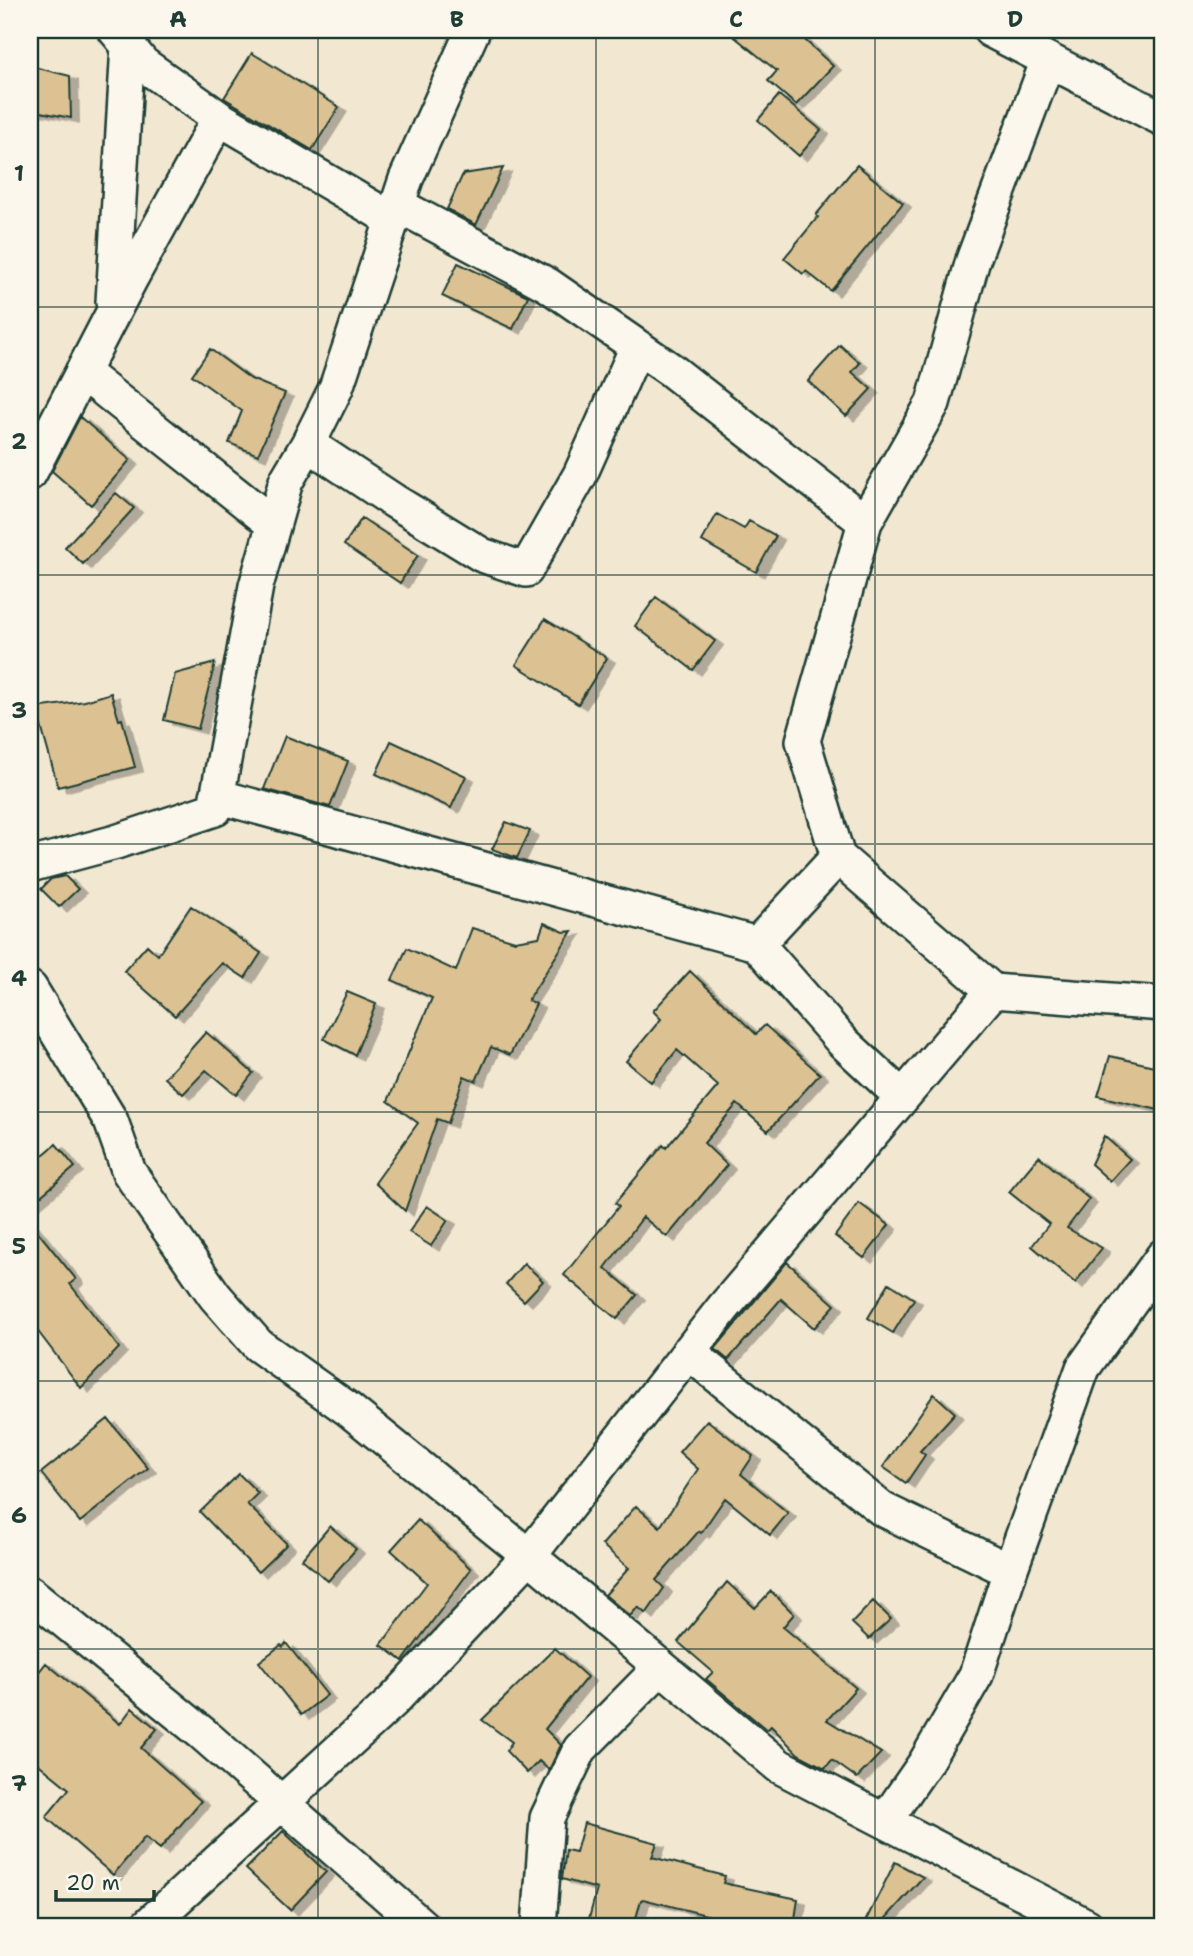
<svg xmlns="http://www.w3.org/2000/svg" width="1193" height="1956" font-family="'Shantell Sans',sans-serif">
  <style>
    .building { fill: #dcc292; stroke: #1f3d34; stroke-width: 2; filter: url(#shadow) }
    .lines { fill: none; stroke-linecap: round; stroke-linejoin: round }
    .minor-casing { stroke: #1f3d34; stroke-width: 38 }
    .minor { stroke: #fbf7ec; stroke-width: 33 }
    .grid { fill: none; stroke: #1f3d34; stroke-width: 2; stroke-opacity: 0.55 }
    .neatline { fill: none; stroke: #1f3d34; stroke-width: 2.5 }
    .grid-label { font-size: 23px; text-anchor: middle; font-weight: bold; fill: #1f3d34 }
  </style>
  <defs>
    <filter id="shadow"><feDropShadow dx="8" dy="4.5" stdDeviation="0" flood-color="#0004"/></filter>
  </defs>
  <rect width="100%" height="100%" fill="#f2e7d1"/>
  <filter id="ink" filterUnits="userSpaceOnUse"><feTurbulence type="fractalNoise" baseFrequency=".0143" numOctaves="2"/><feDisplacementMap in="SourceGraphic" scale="14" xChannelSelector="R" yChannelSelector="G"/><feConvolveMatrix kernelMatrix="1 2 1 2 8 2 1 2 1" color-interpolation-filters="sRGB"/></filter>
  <g filter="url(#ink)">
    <path class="building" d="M726 30H794L833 66 796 105 768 81 777 71Z
      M252 53 339 107 312 150 224 98Z
      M30 66 70 76 71 118 30 110Z
      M779 95 821 130 799 156 758 120Z
      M857 165 903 203 831 291 806 271 803 274 784 258 818 217 816 215Z
      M503 168 476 225 447 209 463 174Z
      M458 263 528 296 513 329 442 296Z
      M840 345 860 363 852 372 871 389 846 416 808 381Z
      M210 349 251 379 285 393 258 455 229 443 242 411 192 375Z
      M80 417 130 460 91 505 52 471Z
      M116 493 134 508 83 564 65 547Z
      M717 514 744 529 749 521 776 536 756 572 702 541Z
      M362 518 418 555 400 583 344 545Z
      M656 597 715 641 693 670 635 626Z
      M545 619 607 658 578 704 516 665Z
      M215 663 198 729 164 720 175 674Z
      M111 693 119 720 122 719 135 767 58 787 36 708 85 701Z
      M285 736 348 761 330 807 264 789Z
      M391 741 466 776 451 808 376 774Z
      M506 822 530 831 517 858 492 849Z
      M65 876 78 889 59 907 41 889 51 879Z
      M191 906 261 953 245 978 222 963 175 1016 124 971 147 945 158 955Z
      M544 923 564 932 572 931 528 1000 536 1004 510 1055 491 1047 476 1081 464 1076 448 1123 437 1119 405 1211 375 1183 418 1123 388 1101 432 998 392 980 407 948 456 971 472 928 515 941 539 937Z
      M690 971 756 1034 765 1025 820 1074 768 1131 737 1104 704 1143 727 1165 667 1237 643 1217 605 1268 637 1295 617 1319 564 1275 619 1206 615 1203 663 1145 666 1148 718 1086 677 1050 651 1082 626 1061 661 1019 653 1011Z
      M347 992 376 1004 355 1055 324 1039Z
      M206 1032 253 1073 236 1095 206 1070 183 1094 165 1078Z
      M1110 1056 1163 1068V1111L1098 1096Z
      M1104 1136 1130 1159 1110 1181 1091 1164Z
      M56 1144 75 1167 30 1205V1166Z
      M1039 1156 1089 1199 1067 1228 1102 1248 1075 1283 1032 1246 1049 1224 1009 1192Z
      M859 1203 889 1225 864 1258 835 1236Z
      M427 1206 448 1220 431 1246 409 1232Z
      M30 1222 76 1279 70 1284 119 1348 81 1388 30 1321Z
      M787 1262 835 1305 814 1328 781 1299 728 1360 715 1349Z
      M524 1263 543 1281 524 1301 506 1284Z
      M889 1283 914 1299 893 1333 868 1318Z
      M934 1394 955 1413 920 1451 925 1455 906 1483 883 1467Z
      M108 1419 148 1468 80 1522 41 1473Z
      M707 1420 753 1456 741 1474 788 1513 770 1535 725 1498 701 1533 699 1531 656 1580 664 1588 646 1614 638 1607 630 1616 605 1595 629 1568 602 1545 636 1506 660 1527 698 1469 679 1452Z
      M239 1474 258 1493 247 1504 287 1544 258 1572 200 1512Z
      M418 1520 471 1569 403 1661 381 1645 427 1583 391 1550Z
      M330 1526 356 1549 328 1581 302 1559Z
      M727 1582 755 1608 771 1591 794 1614 783 1627 856 1688 827 1720 881 1753 857 1778 832 1760 825 1768 798 1754 771 1726 767 1730 706 1679 713 1672 678 1642Z
      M873 1601 891 1619 869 1639 852 1623Z
      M286 1643 327 1695 301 1715 259 1662 281 1645 283 1647Z
      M555 1648 587 1677 545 1729 561 1745 549 1770 539 1761 527 1773 506 1751 512 1742 482 1720Z
      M46 1663 120 1724 132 1708 157 1729 141 1748 201 1801 160 1849 145 1837 113 1875 46 1817 69 1789 30 1757V1683Z
      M584 1823 657 1843 652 1857 725 1876 723 1883 798 1899 794 1926H750L643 1899 641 1900 634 1926H587L597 1889 562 1879 566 1850 576 1852Z
      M283 1831 326 1872 290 1910 246 1869Z
      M895 1862 923 1877 879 1926H863Z"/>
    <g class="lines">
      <g class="minor-casing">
        <path id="minor" d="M115 30 143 64 219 118 393 220
          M990 30 1163 119
          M398 205 548 285 671 370 865 522
          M113 302 128 45
          M82 372 273 524
          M308 444 394 501 482 555 526 570 580 475 637 347
          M30 473 131 278 219 118
          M217 796 757 944 838 857 803 741 865 522 933 403 973 260 1048 60
          M838 857 993 991
          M30 865 116 842 215 809 256 586 286 481 308 444 336 388 406 179 473 30
          M757 944 843 1042 902 1097
          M30 988 111 1121 129 1172 215 1296 258 1345 348 1409 529 1556 779 1766 1087 1926
          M688 1352 882 1509 1010 1571 976 1675 925 1763 885 1821
          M1010 1571 1083 1368 1163 1256
          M30 1593 203 1734 422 1926
          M147 1926 393 1701 529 1556 724 1307 993 991 1163 1004
          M539 1926 547 1818 580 1749 660 1668"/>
      </g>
      <use href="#minor" class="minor"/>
    </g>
  </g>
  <path class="grid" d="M318 30V1926M596 30V1926M875 30V1926M30 307H1163M30 575H1163M30 844H1163M30 1112H1163M30 1381H1163M30 1649H1163"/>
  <rect width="1193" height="1956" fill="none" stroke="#fbf7ec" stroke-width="77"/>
  <path d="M56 1890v10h98v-10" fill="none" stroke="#1f3d34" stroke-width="3.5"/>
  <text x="66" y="1890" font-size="21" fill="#1f3d34" stroke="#fbf7ec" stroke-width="5" paint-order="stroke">20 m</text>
  <rect x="38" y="38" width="1116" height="1880" class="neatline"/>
  <g class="grid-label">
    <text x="178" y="27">A</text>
    <text x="457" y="27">B</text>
    <text x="736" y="27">C</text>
    <text x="1015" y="27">D</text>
    <text x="19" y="181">1</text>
    <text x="19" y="449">2</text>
    <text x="19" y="718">3</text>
    <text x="19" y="986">4</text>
    <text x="19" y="1254">5</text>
    <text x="19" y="1523">6</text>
    <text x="19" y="1791">7</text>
  </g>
</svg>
